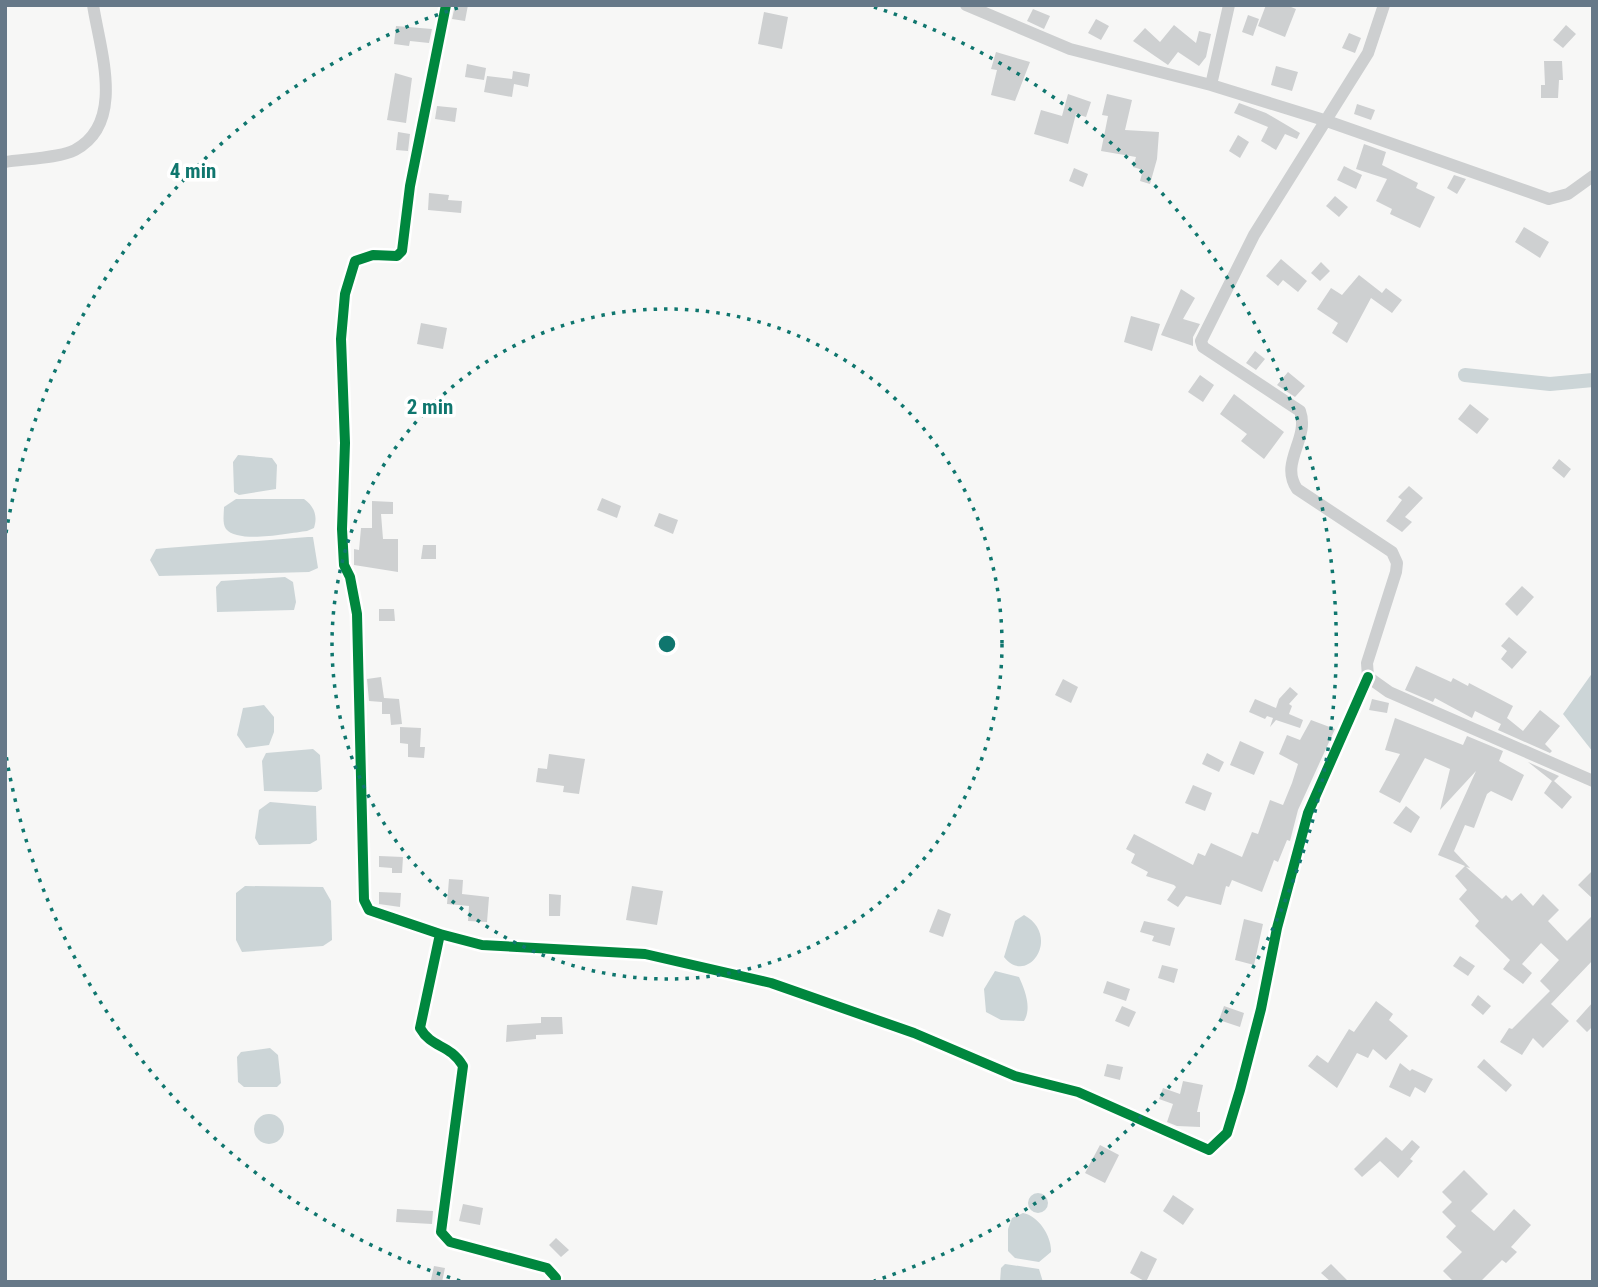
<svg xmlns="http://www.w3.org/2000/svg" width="1598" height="1287" font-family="'Roboto Condensed',sans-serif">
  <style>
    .water { fill: #ccd5d7 }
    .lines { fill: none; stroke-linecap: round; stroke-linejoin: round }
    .canal { stroke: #ccd5d7; stroke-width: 14 }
    .building { fill: #ced0d1 }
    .minor { stroke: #cdcfd0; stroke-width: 12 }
    .cycleway-casing { stroke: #fff; stroke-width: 15 }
    .cycleway { stroke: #00873e; stroke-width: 10 }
    .ring { fill: none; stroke: #0f766e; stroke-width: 3.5; stroke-dasharray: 3.5 7 }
    .centre { fill: #0f766e; stroke: #fff; stroke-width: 3.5 }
    .ring-label { font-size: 21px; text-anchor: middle; font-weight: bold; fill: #0f766e; stroke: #fff; stroke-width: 7; stroke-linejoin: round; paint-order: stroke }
  </style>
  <rect width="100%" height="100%" fill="#f7f7f6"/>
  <path class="water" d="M238 455 272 458 277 465 276 489 239 495 234 492 233 462Z
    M236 499H304C314 506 318 516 314 528L307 531C289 533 238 544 226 529 222 523 224 514 224 507Z
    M308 537H313L318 568 309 572 159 576 150 560 156 549 166 548Z
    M285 577 293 582 296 602 294 610 217 612 216 587 221 581Z
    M1593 672V752L1563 714Z
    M264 705 274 717V732L269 745 246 748 237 735 243 708Z
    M313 749 320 755 322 789 317 792 264 791 262 761 266 753Z
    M270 802 316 806 317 840 310 844 259 845 255 838 259 810Z
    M245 886 323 887 331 901 332 940 323 946 242 952 236 940V893Z
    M1024 915C1062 936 1028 987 1004 957L1015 921Z
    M995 971 1019 977C1025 990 1032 1008 1024 1021L1001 1020 986 1012 984 989Z
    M270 1048 278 1055 281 1083 277 1087H244L238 1082 237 1057 241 1052Z
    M254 1129a15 15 0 1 1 30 0a15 15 0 1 1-30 0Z
    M1028 1203a10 10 0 1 1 20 0a10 10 0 1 1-20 0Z
    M1023 1213C1039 1216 1052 1237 1051 1252L1039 1262 1015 1258 1008 1251V1229L1012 1218Z
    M1005 1264 1039 1269 1043 1282H1000L1001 1268Z"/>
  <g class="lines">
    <path class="canal" d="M1465 375 1550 384 1593 380"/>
  </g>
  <path class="building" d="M455 5H468L465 21 452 19Z
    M1266 5H1286L1296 9 1285 37 1258 26Z
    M1033 9 1050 16 1044 29 1027 21Z
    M764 12 788 17 782 49 758 44Z
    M1248 15 1259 19 1253 36 1242 32Z
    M1096 19 1109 26 1101 40 1088 33Z
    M1174 25 1196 43 1199 31 1211 34 1206 57 1199 66 1178 52 1168 65 1133 41 1145 28 1160 42Z
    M1566 25 1576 34 1563 48 1553 40Z
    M396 26 432 29 429 43 410 41 409 46 394 44Z
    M1349 33 1361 38 1355 53 1342 48Z
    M996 52 1030 62 1015 101 991 95 997 70 991 69Z
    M1544 61H1562L1563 80H1559L1558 98H1541V85H1545Z
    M467 64 486 68 484 80 465 77Z
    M1276 66 1298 72 1292 91 1271 85Z
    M513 71 530 74 528 87 514 84 512 97 484 92 487 76 512 79Z
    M395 73 412 78 406 123 387 120Z
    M1068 94 1091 102 1086 117 1076 114 1068 144 1034 134 1041 110 1062 116Z
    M1107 94 1132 100 1125 130 1159 132 1157 159 1150 184 1140 181 1143 170 1133 167 1136 157 1101 151 1108 116 1102 115Z
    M1239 103 1266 113 1300 133 1297 139 1285 134 1276 150 1261 141 1268 127 1234 113Z
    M1357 104 1375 110 1371 120 1354 114Z
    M437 106 457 108 455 122 435 119Z
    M398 132 410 134 408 151 396 150Z
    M1238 135 1249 142 1240 158 1229 151Z
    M1364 144 1386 152 1382 165 1418 183 1416 188 1435 197 1420 228 1390 214 1392 209 1376 201 1387 179 1356 169Z
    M1344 166 1362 175 1356 189 1337 180Z
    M1074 168 1088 174 1083 187 1069 181Z
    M1454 175 1466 179 1457 194 1447 188Z
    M429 193 449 195 448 200 462 201 461 213 428 210Z
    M1335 196 1348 207 1339 217 1326 206Z
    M1524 227 1549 242 1540 258 1515 242Z
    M1281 259 1307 281 1298 292 1283 280 1278 286 1266 276Z
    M1321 262 1330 271 1320 281 1311 273Z
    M1359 275 1382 293 1386 288 1402 300 1392 313 1371 298 1347 343 1332 333 1338 323 1317 309 1331 288 1342 295Z
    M1181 289 1195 298 1183 319 1200 324 1193 337V346L1161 335Z
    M1131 316 1160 324 1152 351 1124 342Z
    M421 323 447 328 443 349 417 344Z
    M1255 351 1265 359 1256 370 1246 363Z
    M1288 372 1305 386 1295 397 1277 385Z
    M1200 375 1214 385 1203 402 1188 392Z
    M1234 394 1284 432 1264 459 1241 441 1247 434 1220 414Z
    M1470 404 1489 419 1477 434 1458 419Z
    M1559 459 1571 469 1564 478 1552 468Z
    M1409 486 1423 498 1405 517 1412 522 1402 532 1386 521 1402 500 1398 497Z
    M602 498 621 506 617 518 597 510Z
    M372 501 393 502V514H381L383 539H398V572L354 565V549L359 550 361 528H372Z
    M659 513 678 520 673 534 654 526Z
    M423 545H436V559H421Z
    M1522 586 1534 597 1517 616 1505 604Z
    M379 609H394L395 621H379Z
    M1509 637 1527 652 1512 669 1501 659 1507 651 1501 646Z
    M1416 666 1451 682 1453 678 1468 686 1469 683 1513 706 1507 718 1523 731 1540 710 1560 726 1545 744 1552 751 1550 753 1498 730 1501 724 1475 711 1472 718 1435 698 1433 702 1405 690Z
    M381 677 384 698 399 699 402 724 391 725 390 714H382V702L369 701 367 679Z
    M1063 679 1078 687 1071 703 1055 695Z
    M1290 687 1298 694 1289 704 1292 706 1289 714 1303 720 1300 728 1276 720 1270 727 1273 718 1267 716 1265 719 1249 712 1255 699 1276 708 1279 699Z
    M1372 699 1389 703 1387 713 1369 710Z
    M1395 718 1463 745 1467 736 1503 751 1499 761 1524 775 1512 801 1491 791 1487 794 1474 828 1465 825 1454 851 1470 868 1466 867 1502 899 1506 895 1512 901 1521 893 1533 906 1543 894 1559 910 1548 921 1567 941 1593 915V960L1551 1004 1569 1021 1543 1048 1533 1038 1522 1055 1500 1042 1509 1028 1512 1029 1550 991 1540 981 1559 960 1541 943 1522 964 1532 973 1523 984 1503 969 1510 960 1475 926 1479 921 1459 899 1467 890 1455 876 1465 866 1438 855 1476 771 1440 810 1450 769 1425 758 1400 803 1379 792 1400 754 1385 750Z
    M1311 720 1335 729 1298 810 1290 841 1287 840 1278 862 1274 860 1262 892 1232 880 1229 887 1226 886 1221 905 1186 896 1178 907 1167 900 1176 887 1174 885 1146 876 1148 872 1131 863 1135 854 1126 849 1134 834 1193 865 1198 853 1205 856 1211 843 1242 857 1252 832 1258 834 1270 800 1283 805 1292 783 1298 764 1279 754 1287 735 1300 740Z
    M400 727 421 728 420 747H425L424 758 408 757V744L400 743Z
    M1240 741 1264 752 1254 775 1230 765Z
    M1207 753 1224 762 1219 772 1202 764Z
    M549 754 585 759 579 794 563 792 564 786 536 782 538 768 547 769Z
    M1528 762 1559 776 1554 781 1572 797 1562 809 1544 793 1552 781Z
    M1193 785 1212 793 1205 811 1185 803Z
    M1406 806 1420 817 1411 833 1393 823Z
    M379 856 403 857 402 873H392V868L379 867Z
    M1593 870V899L1578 885Z
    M449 879 463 880 462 894 489 897 487 922 468 921 469 906 447 904Z
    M632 886 663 891 657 925 626 920Z
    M379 892 401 893 400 907 379 904Z
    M549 894 561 895 560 916H549Z
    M938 909 951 914 943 937 929 932Z
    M1244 919 1263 924 1254 965 1235 960Z
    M1144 921 1175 928 1170 946 1152 941 1154 936 1140 932Z
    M1460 956 1475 966 1468 976 1453 966Z
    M1162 965 1178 969 1174 983 1158 978Z
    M1107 981 1130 989 1126 1001 1103 993Z
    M1478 995 1491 1006 1483 1015 1471 1005Z
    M1376 1001 1393 1014 1389 1020 1408 1036 1386 1060 1373 1049 1368 1058 1357 1053 1337 1088 1308 1066 1317 1055 1328 1063 1349 1029 1354 1032Z
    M1593 1002V1026L1587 1032 1576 1021Z
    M1122 1006 1136 1012 1129 1027 1115 1021Z
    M1224 1006 1244 1013 1240 1027 1219 1020Z
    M541 1017H562L563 1034 536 1035V1039L506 1042 507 1025 541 1023Z
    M1484 1059 1512 1085 1506 1092 1477 1067Z
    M1400 1063 1410 1071 1412 1069 1433 1079 1425 1093 1415 1087 1410 1097 1389 1087Z
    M1107 1064 1123 1067 1120 1080 1104 1076Z
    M1183 1081 1203 1085 1197 1112H1200V1127L1177 1126 1167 1122 1173 1104 1159 1099 1163 1088 1180 1094Z
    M1386 1137 1402 1151 1412 1140 1420 1147 1410 1159 1413 1161 1398 1178 1380 1161 1362 1177 1354 1169Z
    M1100 1145 1119 1155 1105 1183 1085 1173Z
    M1464 1170 1488 1194 1471 1211 1494 1231 1514 1209 1531 1225 1511 1247 1517 1252 1506 1263 1502 1260 1480 1282H1454L1443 1271 1462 1252 1446 1237 1456 1226 1442 1212 1452 1202 1442 1192Z
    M1173 1195 1194 1209 1183 1225 1163 1211Z
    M463 1204 483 1208 480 1225 459 1221Z
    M397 1209 433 1211 432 1224 396 1222Z
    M556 1238 569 1250 561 1257 549 1245Z
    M1141 1251 1157 1259 1146 1282 1130 1273Z
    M1331 1264 1349 1282H1331L1321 1273Z
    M434 1266 445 1268 442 1282 431 1280Z"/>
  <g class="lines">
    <path class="minor" d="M446 5 410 186 402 251 397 256 373 255 355 261 345 294 341 339 345 443 342 529 344 565 350 577 357 614 364 900 369 910 440 934 420 1028C432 1049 449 1043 463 1066L441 1232 450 1242 547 1268 556 1278 555 1282
      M966 5 1070 49 1211 85 1229 5
      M1384 5 1368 53 1254 235 1201 341 1203 347 1300 411C1310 439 1279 462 1297 489L1392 552 1397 563 1396 572 1367 663 1368 677 1389 692 1593 781
      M1211 85 1324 120 1549 199 1568 194 1593 176
      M5 162C23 159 60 158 75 150 126 123 100 50 93 5
      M440 934 482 945 645 954 771 983 914 1033 1015 1076 1078 1092 1209 1150 1227 1133 1240 1090 1261 1009 1277 928 1308 813 1368 677"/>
    <g class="cycleway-casing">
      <path id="cycleway" d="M446 5 410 186 402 251 397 256 373 255 355 261 345 294 341 339 345 443 342 529 344 565 350 577 357 614 364 900 369 910 440 934 420 1028C432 1049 449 1043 463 1066L441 1232 450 1242 547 1268 556 1278 555 1282
        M440 934 482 945 645 954 771 983 914 1033 1015 1076 1078 1092 1209 1150 1227 1133 1240 1090 1261 1009 1277 928 1308 813 1368 677"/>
    </g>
    <use href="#cycleway" class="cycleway"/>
  </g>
  <g class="ring">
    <circle cx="667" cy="644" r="335"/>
    <path d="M460 1281A670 670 0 0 1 6 755M6 533A670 670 0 0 1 460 7M874 7A670 670 0 0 1 874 1281"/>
  </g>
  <circle cx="667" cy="644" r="10" class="centre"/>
  <g class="ring-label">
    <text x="193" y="178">4 min</text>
    <text x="430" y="414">2 min</text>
  </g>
  <rect width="1598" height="1287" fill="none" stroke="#667888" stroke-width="14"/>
</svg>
